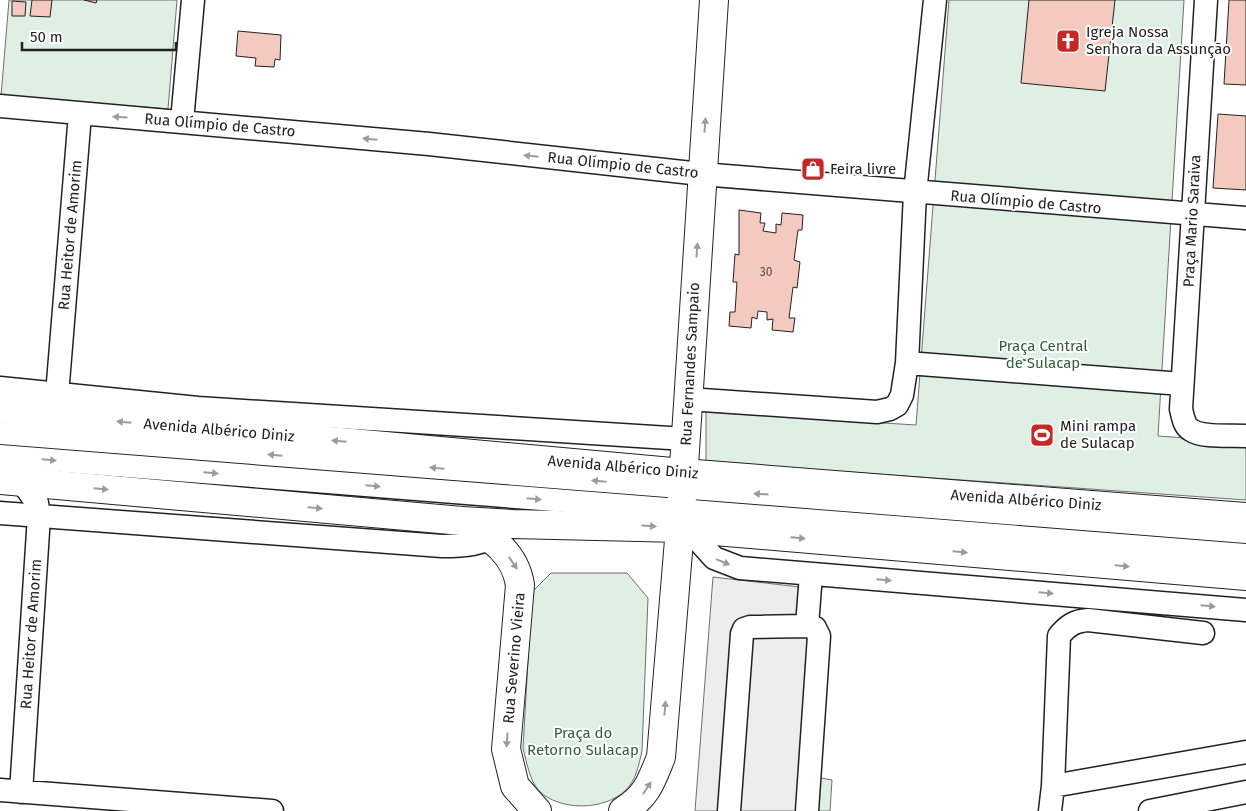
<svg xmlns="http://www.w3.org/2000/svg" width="1246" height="811" font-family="'Fira Sans',sans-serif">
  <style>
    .green { fill: #e0efe3; stroke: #6f6f6f }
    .parking { fill: #ededed; stroke: #6f6f6f }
    .building { fill: #f3c9c0; stroke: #222 }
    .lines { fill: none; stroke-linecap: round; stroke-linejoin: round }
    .minor-casing { stroke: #222; stroke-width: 25 }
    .major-casing { stroke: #222; stroke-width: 30 }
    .minor { stroke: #fff; stroke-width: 22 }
    .major { stroke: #fff; stroke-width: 28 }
    .oneway { fill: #9c9c9c }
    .labels { text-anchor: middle; stroke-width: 4; stroke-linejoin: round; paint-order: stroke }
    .number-label { font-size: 12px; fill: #564c4a }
    .poi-label { font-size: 15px; fill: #222; stroke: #fff; text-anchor: start }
    .street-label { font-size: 15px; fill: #222; stroke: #fff }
    .park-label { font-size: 15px; fill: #2f5e38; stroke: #fff }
  </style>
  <rect width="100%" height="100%" fill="#fff"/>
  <path class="green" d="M9 0H177L168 109 1 96Z
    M949 0H1184L1158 436 1246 442V500L706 462V412L916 425Z
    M551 573H627L648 598 642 751C639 764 636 780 626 790 604 811 560 811 539 791 529 779 527 763 523 748L532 592Z
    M790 772 832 780 830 811H780Z"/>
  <path class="parking" d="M713 577 817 589 806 811H695Z"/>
  <path class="building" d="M32 0H52L50 17 30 16Z
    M84 0H97L96 3Z
    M1029 0H1115L1105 91 1021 83Z
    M1229 0H1246V85L1224 84Z
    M12 1 26 2 25 16H12Z
    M238 31 281 35 280 60 275 59 274 67 255 66 256 58 236 56Z
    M1218 114 1246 116V190L1213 188Z
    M739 210 761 213 760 223H765L763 231 776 233V224L781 225 782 213 803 215 802 230H798L794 260 800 262 797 288 793 287 789 318H795L793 332 772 330 773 319 767 320V312L758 311 757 319 752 317 751 328 729 326 730 312H735L737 282H733L735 254 739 255Z"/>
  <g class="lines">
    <g class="minor-casing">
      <path id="minor" d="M1206 0 1181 409C1183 417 1184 426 1191 430 1202 438 1232 435 1246 436
        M0 106 429 144 701 174 1246 218
        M182 121 193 0
        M907 363 1182 384
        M0 388 198 408 685 439
        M688 399 877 412 890 409 897 405 902 395 907 363 915 193 935 0
        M56 407 80 114
        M0 433 1246 532
        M0 456 1246 555
        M0 513 442 546C464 546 483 545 502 532
        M688 529 714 558 740 568 1246 610
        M807 626 811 574
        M1053 786 1246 752
        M0 790 272 811
        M21 792 39 516 37 503 22 482
        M729 811 742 634 744 629 750 627 807 626 815 628 819 636 807 811
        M1050 811 1053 786 1059 636C1068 625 1075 621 1088 620L1203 633
        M1150 811 1246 792"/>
    </g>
    <g class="major-casing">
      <path id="major" d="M0 408 56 416 683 473 1246 517
        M0 480 462 521 513 524 680 528 1246 576
        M464 521C491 538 515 552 520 585L506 749 515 786 537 811
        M623 811C647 796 651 782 661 757L680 528 714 0"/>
    </g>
    <use href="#minor" class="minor"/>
    <use href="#major" class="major"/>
  </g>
  <defs><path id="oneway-solid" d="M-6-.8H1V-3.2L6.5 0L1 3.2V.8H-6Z" transform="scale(1.25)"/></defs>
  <g class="oneway">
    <use href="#oneway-solid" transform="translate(120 117) rotate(-176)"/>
    <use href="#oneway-solid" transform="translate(705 125) rotate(-86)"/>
    <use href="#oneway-solid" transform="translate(370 139) rotate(-175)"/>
    <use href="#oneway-solid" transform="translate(531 156) rotate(-174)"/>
    <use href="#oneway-solid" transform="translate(697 250) rotate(-86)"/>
    <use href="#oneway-solid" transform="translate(124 422) rotate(-175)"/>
    <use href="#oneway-solid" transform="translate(339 441) rotate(-175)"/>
    <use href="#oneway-solid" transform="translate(275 455) rotate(-175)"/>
    <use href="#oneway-solid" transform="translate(49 460) rotate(5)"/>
    <use href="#oneway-solid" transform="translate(437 468) rotate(-175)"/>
    <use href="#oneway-solid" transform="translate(211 473) rotate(5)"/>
    <use href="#oneway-solid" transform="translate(599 481) rotate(-175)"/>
    <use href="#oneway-solid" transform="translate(373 486) rotate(5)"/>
    <use href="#oneway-solid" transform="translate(101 489) rotate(5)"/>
    <use href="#oneway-solid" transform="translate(761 494) rotate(-176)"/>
    <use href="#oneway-solid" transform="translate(534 499) rotate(5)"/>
    <use href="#oneway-solid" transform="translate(315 508) rotate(5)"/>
    <use href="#oneway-solid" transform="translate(649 526) rotate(3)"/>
    <use href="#oneway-solid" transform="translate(798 538) rotate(5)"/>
    <use href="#oneway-solid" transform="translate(960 552) rotate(5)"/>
    <use href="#oneway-solid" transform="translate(723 562) rotate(22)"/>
    <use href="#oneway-solid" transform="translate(513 563) rotate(56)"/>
    <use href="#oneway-solid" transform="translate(1122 566) rotate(5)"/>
    <use href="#oneway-solid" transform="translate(884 580) rotate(5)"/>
    <use href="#oneway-solid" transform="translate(1046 593) rotate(5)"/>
    <use href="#oneway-solid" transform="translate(1208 606) rotate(5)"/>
    <use href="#oneway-solid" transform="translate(665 708) rotate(-85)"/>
    <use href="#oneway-solid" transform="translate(507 740) rotate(94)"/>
    <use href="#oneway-solid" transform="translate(647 788) rotate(-57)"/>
  </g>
  <defs>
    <g id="church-square" transform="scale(1.25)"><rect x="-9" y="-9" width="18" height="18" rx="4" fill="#c62828" stroke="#fff"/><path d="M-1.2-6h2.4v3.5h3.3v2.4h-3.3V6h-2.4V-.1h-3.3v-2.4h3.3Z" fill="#fff"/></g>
    <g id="shop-square" transform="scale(1.25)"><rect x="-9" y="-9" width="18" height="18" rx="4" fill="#c62828" stroke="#fff"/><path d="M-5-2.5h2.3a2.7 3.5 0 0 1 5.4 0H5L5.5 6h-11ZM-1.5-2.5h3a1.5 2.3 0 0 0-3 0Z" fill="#fff"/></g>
    <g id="stadium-square" transform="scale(1.25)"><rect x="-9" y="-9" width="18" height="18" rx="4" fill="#c62828" stroke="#fff"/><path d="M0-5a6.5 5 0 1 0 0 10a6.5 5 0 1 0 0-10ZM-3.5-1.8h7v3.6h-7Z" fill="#fff"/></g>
  </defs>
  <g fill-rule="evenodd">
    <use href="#church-square" x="1068" y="41"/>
    <use href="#shop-square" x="813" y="169"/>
    <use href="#stadium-square" x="1042" y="435"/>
  </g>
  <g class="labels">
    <g class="number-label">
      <text x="766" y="276">30</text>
    </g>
    <g class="poi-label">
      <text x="1086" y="37">Igreja Nossa<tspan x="1086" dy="17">Senhora da Assunção</tspan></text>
      <text x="830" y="174">Feira livre</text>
      <text x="1060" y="431">Mini rampa<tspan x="1060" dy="17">de Sulacap</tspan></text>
    </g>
    <g class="street-label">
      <text transform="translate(220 125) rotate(5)" y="5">Rua Olímpio de Castro</text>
      <text transform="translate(623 165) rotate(6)" y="5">Rua Olímpio de Castro</text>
      <text transform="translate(1026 202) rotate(5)" y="5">Rua Olímpio de Castro</text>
      <text transform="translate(1192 221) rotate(-87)" y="5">Praça Mario Saraiva</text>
      <text transform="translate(70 235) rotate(-85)" y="5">Rua Heitor de Amorim</text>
      <text transform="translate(690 364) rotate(-87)" y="5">Rua Fernandes Sampaio</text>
      <text transform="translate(219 430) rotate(5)" y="5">Avenida Albérico Diniz</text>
      <text transform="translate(623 467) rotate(5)" y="5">Avenida Albérico Diniz</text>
      <text transform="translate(1026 500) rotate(4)" y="5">Avenida Albérico Diniz</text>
      <text transform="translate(31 634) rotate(-86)" y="5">Rua Heitor de Amorim</text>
      <text transform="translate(514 658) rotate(-85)" y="5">Rua Severino Vieira</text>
    </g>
    <g class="park-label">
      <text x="1043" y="351">Praça Central<tspan x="1043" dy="17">de Sulacap</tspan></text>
      <text x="583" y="738">Praça do<tspan x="583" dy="17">Retorno Sulacap</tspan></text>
    </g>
  </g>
  <path d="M22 42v8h154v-8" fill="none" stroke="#222222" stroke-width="2.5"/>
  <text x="30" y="42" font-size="15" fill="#222222" stroke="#ffffff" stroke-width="4" paint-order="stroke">50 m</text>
</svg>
